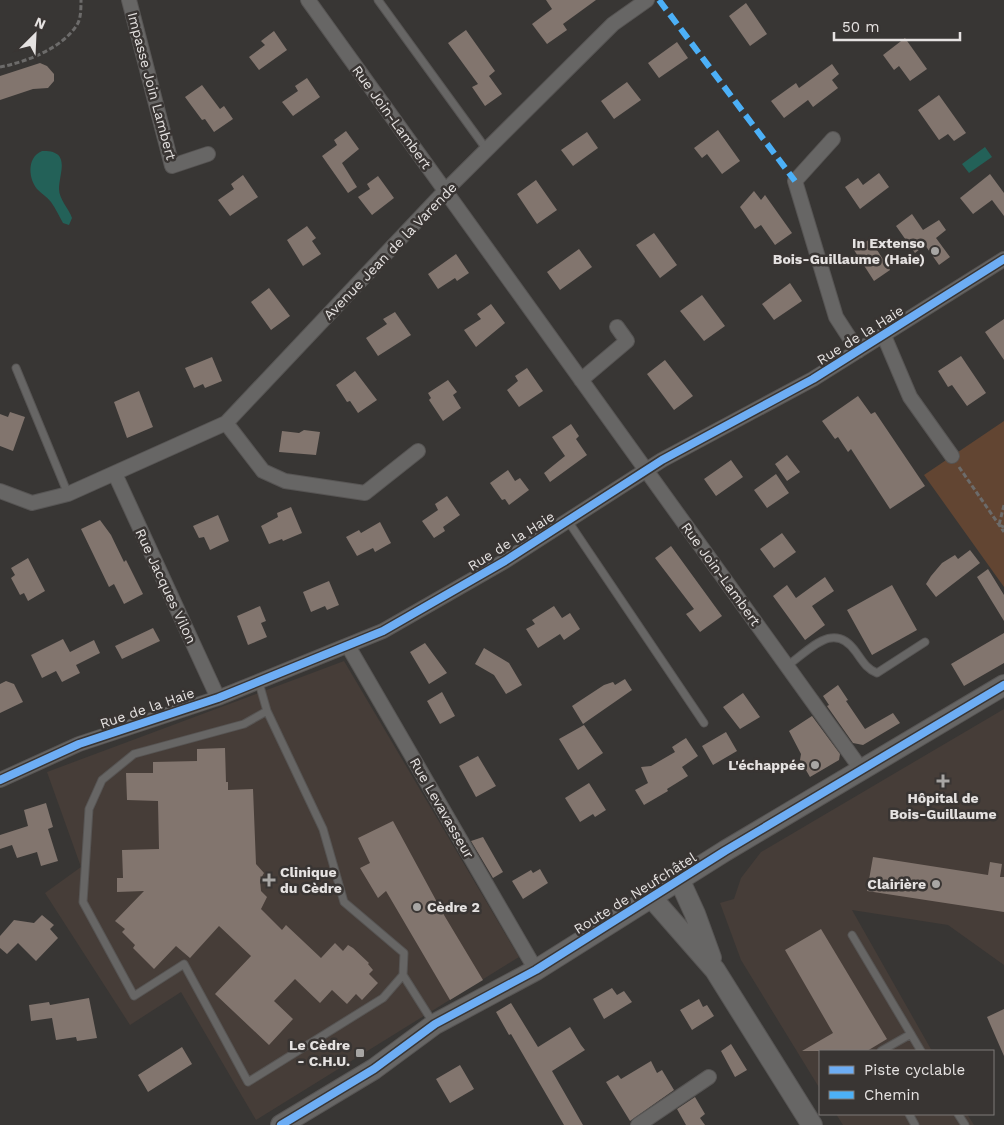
<svg xmlns="http://www.w3.org/2000/svg" width="1004" height="1125" font-family="'Work Sans',sans-serif">
  <style>
    .built { fill: #463d38 }
    .green { fill: #624532 }
    .water { fill: #236158 }
    .building { fill: #82756e }
    .lines { fill: none; stroke-linecap: round; stroke-linejoin: round }
    .lane-casing { stroke: #575554; stroke-width: 9 }
    .street-casing { stroke: #575554; stroke-width: 16 }
    .secondary-casing { stroke: #575554; stroke-width: 22 }
    .path { stroke: #6c6b6a; stroke-width: 3; stroke-dasharray: 5 2.5; stroke-linecap: butt }
    .lane { stroke: #676665; stroke-width: 7 }
    .street { stroke: #676665; stroke-width: 14 }
    .secondary { stroke: #676665; stroke-width: 20 }
    .quiet { stroke: #4cb0f7; stroke-width: 6; stroke-dasharray: 12 6; stroke-linecap: butt }
    .cycleway-casing { stroke: #393533; stroke-width: 11 }
    .cycleway { stroke: #6dadf4; stroke-width: 8 }
    .poi-dot { fill: #a8a6a4; stroke: #393533; stroke-width: 2 }
    .labels { text-anchor: middle; stroke-width: 5; stroke-linejoin: round; paint-order: stroke }
    .street-label { font-size: 14px; fill: #e5e2e1; stroke: #393533 }
    .poi-label { font-size: 14px; font-weight: bold; fill: #e5e2e1; stroke: #393533; text-anchor: end }
  </style>
  <rect width="100%" height="100%" fill="#383634"/>
  <path class="built" d="M344 661 519 957 256 1120 181 992 130 1025 45 893 81 867 47 772Z
    M1004 709V965L948 925 852 910 932 1051H820V1089L741 960 720 903 734 899 741 878 761 852Z
    M836 1114H967L974 1125H843Z"/>
  <path class="green" d="M1004 421V587L924 475Z"/>
  <path class="water" d="M985 147 992 157 969 173 962 164Z
    M42 151C72 150 59 173 59 189 59 199 69 209 72 218L69 225 63 223C59 216 56 209 51 202 47 197 42 194 37 189 28 178 27 157 42 151Z"/>
  <path class="building" d="M546 0H596L563 24 567 30 547 44 532 24 552 9Z
    M746 3 767 34 750 46 729 16Z
    M466 30 495 71 489 76 502 94 485 106 472 87 478 84 448 43Z
    M274 31 287 50 259 70 249 57 265 45 261 41Z
    M905 38 927 69 910 81 899 66 894 70 883 55Z
    M677 42 688 58 659 78 648 63Z
    M40 63 47 66 54 74V81L48 88 33 89 0 100V76Z
    M832 64 839 74 832 80 838 88 813 107 808 100 784 118 771 101 796 83 799 88Z
    M307 78 320 97 293 116 282 102 298 91 295 86Z
    M627 82 641 100 614 119 601 101Z
    M202 85 220 109 224 106 233 119 214 132 205 119 202 120 185 97Z
    M939 95 966 133 954 141 948 134 939 140 918 110Z
    M718 130 740 161 722 174 707 154 702 158 694 148Z
    M346 131 359 149 342 163 357 187 348 193 322 156 337 145 334 140Z
    M587 132 598 148 573 166 561 150Z
    M879 173 889 187 860 209 845 187 858 178 863 185Z
    M990 174 1004 193V216L992 200 973 214 960 198Z
    M243 175 258 197 230 216 218 200 234 189 231 184Z
    M378 176 394 198 372 215 358 197 370 189 367 184Z
    M536 180 557 210 537 224 517 194Z
    M754 191 761 200 765 195 792 233 775 245 761 225 755 229 740 207Z
    M912 214 923 230 939 220 946 230 936 238 950 257 939 265 925 245 915 253 896 226Z
    M307 226 316 238 312 241 321 254 303 266 287 240Z
    M654 233 677 265 660 278 636 245Z
    M870 239 890 270 874 281 854 250Z
    M579 249 592 267 560 290 547 272Z
    M456 254 469 273 457 281 455 278 438 289 428 274Z
    M790 283 802 301 774 320 762 304Z
    M269 288 290 316 271 330 251 302Z
    M702 295 725 326 704 341 680 311Z
    M491 304 505 323 476 347 464 330 481 319 477 314Z
    M395 312 411 335 378 356 366 338 387 324 383 319Z
    M1004 319V360L985 332Z
    M961 356 986 393 967 406 952 385 948 387 938 371Z
    M212 357 222 381 205 388 203 384 194 388 185 368Z
    M665 360 693 396 674 410 647 374Z
    M527 368 543 391 519 407 507 390 518 381 515 376Z
    M355 371 377 400 358 413 350 401 347 402 336 385Z
    M448 380 457 392 453 395 461 408 443 421 429 400 431 398 428 393Z
    M139 391 153 427 127 438 114 402Z
    M858 396 871 414 875 412 925 486 890 509 851 449 848 452 838 437 835 439 822 421Z
    M10 412 25 417 13 451 0 446V414L8 417Z
    M571 424 579 436 576 439 587 455 550 482 544 473 565 456 552 437Z
    M304 430 320 432 316 455 279 452 282 431 299 433Z
    M787 455 800 472 787 481 775 464Z
    M731 460 743 477 716 496 704 479Z
    M508 470 515 481 520 478 529 490 509 505 505 499 502 500 490 483Z
    M776 474 789 493 767 508 754 490Z
    M447 496 460 515 443 527 445 531 434 538 422 521 438 510 435 504Z
    M291 507 302 533 283 541 282 539 269 544 261 526 278 517 277 513Z
    M218 515 229 541 210 550 204 537 199 538 193 526Z
    M100 520 111 535 124 562 126 560 143 594 124 604 114 584 109 587 81 529Z
    M380 522 391 543 375 552 373 548 357 556 346 537 359 530 361 533Z
    M782 533 796 552 774 568 760 549Z
    M671 546 722 616 700 632 686 614 694 609 655 558Z
    M970 550 980 563 936 597 926 584 931 576 942 563 955 555 958 559Z
    M28 558 45 591 28 601 24 593 20 595 11 578 15 575 11 568Z
    M988 569 1004 595V621L977 577Z
    M825 577 834 591 812 606 825 625 805 640 773 596 787 585 796 598Z
    M329 581 339 605 327 610 325 606 311 612 303 592Z
    M892 585 917 630 872 655 847 610Z
    M260 606 266 621 261 623 267 637 248 645 237 616Z
    M554 606 562 618 570 613 580 629 564 640 560 634 538 648 526 629 535 624 532 620Z
    M153 628 160 641 122 659 115 646Z
    M1004 633V663L964 686 951 664Z
    M63 639 70 652 94 640 100 653 76 665 80 673 62 682 56 671 42 678 31 655Z
    M425 643 447 673 429 684 410 652Z
    M484 648 509 663 522 685 506 694 494 675 475 664Z
    M625 679 632 690 583 724 572 706 604 685 613 682 615 685Z
    M6 681 14 684 23 702 0 713V684Z
    M838 685 848 700 846 701 865 729 893 713 900 723 863 745 853 743 827 706 829 705 823 696Z
    M442 692 455 716 440 724 427 701Z
    M743 693 760 717 740 729 723 707Z
    M812 716 840 754 839 760 810 777 800 760 801 754 789 731Z
    M584 725 603 753 578 770 559 739Z
    M726 732 737 751 713 765 702 746Z
    M686 738 698 756 682 767 688 776 667 789 668 791 644 805 635 790 648 783 641 767 651 766 675 752 672 747Z
    M225 748 226 782H228V790L253 789 256 864 264 873 260 880 261 891 267 897 261 909 282 930 286 925 321 958 335 943 343 951 348 945 353 948 369 963 368 964 373 970 369 974 378 983 362 1000 356 994 347 1004 332 990 320 1003 295 979 274 1001 293 1019 269 1045 215 994 251 956 219 926 190 958 176 946 154 969 133 948 135 945 122 932 125 929 115 921 144 891 117 892V878H123L122 850 159 849 158 801 127 800 126 773H153V762L197 761V749Z
    M478 756 496 786 476 797 459 766Z
    M589 783 606 810 595 817 593 814 580 822 565 798Z
    M46 803 53 827 48 829 58 861 41 866 37 852 17 858 12 845 0 849V835L28 826 24 810Z
    M393 821 444 915 483 980 450 1000 386 891 378 898 360 868 370 863 358 838Z
    M483 837 503 872 493 878 471 841Z
    M873 857 988 875 990 862 1002 864 1000 877H1004V912L867 891Z
    M540 869 548 883 523 899 512 881 531 870 533 873Z
    M42 915 54 925 50 929 58 938 36 961 18 943 7 954 0 948V936L14 920 34 923Z
    M821 929 887 1039 867 1051H802L833 1033 785 950Z
    M612 988 617 995 624 991 632 1002 604 1019 593 999Z
    M89 998 97 1038 77 1041 76 1037 56 1040 52 1018 31 1021 29 1005 49 1002 50 1005Z
    M699 999 703 1007 707 1005 714 1016 692 1030 680 1010Z
    M511 1003 538 1047 570 1027 581 1045 585 1050 552 1071 583 1125H564L511 1034 509 1035 496 1012Z
    M1004 1009V1056L987 1017Z
    M731 1044 747 1070 735 1077 721 1051Z
    M182 1047 192 1064 148 1092 138 1075Z
    M651 1061 657 1073 662 1070 674 1090 630 1121 606 1082 618 1075 621 1079Z
    M460 1065 474 1089 450 1103 436 1079Z
    M695 1097 705 1114 700 1118 705 1125H686L677 1109Z"/>
  <g class="lines">
    <g class="lane-casing">
      <path id="lane" d="M378 0 487 150
        M16 368 68 494
        M568 521 704 723
        M787 666C811 649 834 620 856 652 863 662 867 669 877 673L925 642
        M259 683 267 711 323 829 344 902 404 953 403 975 434 1024
        M267 711 244 724 134 754 102 780 89 809 83 902 134 996 184 964 248 1082 383 998 403 975
        M852 935 921 1051
        M881 1051 911 1034
        M909 1114 915 1125
        M958 1114 965 1125"/>
    </g>
    <g class="street-casing">
      <path id="street" d="M129 0 172 166 208 154
        M308 0 861 769
        M833 139 795 181 836 317 858 351
        M884 336 910 397 952 456
        M581 380 627 341 617 327
        M226 423 263 471 285 481 365 493 418 451
        M115 474 218 698
        M0 491 32 503 68 494 226 423 445 191 613 24 647 0
        M348 646 536 970
        M0 780 79 744 218 698 383 631 505 561 662 460 813 379 1004 259
        M638 1125 709 1077"/>
    </g>
    <g class="secondary-casing">
      <path id="secondary" d="M679 879 695 914 711 958
        M651 897 715 970 812 1125
        M281 1125 374 1069 435 1024 536 970 725 851 1004 685"/>
    </g>
    <path class="path" d="M0 67C26 62 64 48 78 23 81 17 81 7 81 0
      M959 467 1004 532
      M1004 505 999 525 1004 527"/>
    <use href="#lane" class="lane"/>
    <use href="#street" class="street"/>
    <use href="#secondary" class="secondary"/>
    <path class="quiet" d="M659 0 795 181"/>
    <g class="cycleway-casing">
      <path id="cycleway" d="M0 780 79 744 218 698 383 631 505 561 662 460 813 379 1004 259
        M281 1125 374 1069 435 1024 536 970 725 851 1004 685"/>
    </g>
    <use href="#cycleway" class="cycleway"/>
  </g>
  <g class="poi-dot">
    <circle cx="935" cy="251" r="5"/>
    <circle cx="815" cy="765" r="5"/>
    <path d="M940.5 773.5h5v5h5v5h-5v5h-5v-5h-5v-5h5z"/>
    <path d="M266.5 872.5h5v5h5v5h-5v5h-5v-5h-5v-5h5z"/>
    <circle cx="936" cy="884" r="5"/>
    <circle cx="417" cy="907" r="5"/>
    <rect x="355" y="1048" width="10" height="10" rx="2.5"/>
  </g>
  <g class="labels">
    <g class="street-label">
      <text transform="translate(152 86) rotate(75)" y="5">Impasse Join Lambert</text>
      <text transform="translate(392 117) rotate(54)" y="5">Rue Join-Lambert</text>
      <text transform="translate(390 251) rotate(-46)" y="5">Avenue Jean de la Varende</text>
      <text transform="translate(860 335) rotate(-32)" y="5">Rue de la Haie</text>
      <text transform="translate(511 541) rotate(-32)" y="5">Rue de la Haie</text>
      <text transform="translate(721 574) rotate(54)" y="5">Rue Join-Lambert</text>
      <text transform="translate(166 586) rotate(65)" y="5">Rue Jacques Vilon</text>
      <text transform="translate(147 708) rotate(-19)" y="5">Rue de la Haie</text>
      <text transform="translate(442 808) rotate(60)" y="5">Rue Levavasseur</text>
      <text transform="translate(635 893) rotate(-32)" y="5">Route de Neufchâtel</text>
    </g>
    <g class="poi-label">
      <text x="925" y="248">In Extenso<tspan x="925" dy="16">Bois-Guillaume (Haie)</tspan></text>
      <text x="805" y="770">L'échappée</text>
      <text x="943" y="803" text-anchor="middle">Hôpital de<tspan x="943" dy="16">Bois-Guillaume</tspan></text>
      <text x="280" y="877" text-anchor="start">Clinique<tspan x="280" dy="16">du Cèdre</tspan></text>
      <text x="926" y="889">Clairière</text>
      <text x="427" y="912" text-anchor="start">Cèdre 2</text>
      <text x="350" y="1050">Le Cèdre<tspan x="350" dy="16">- C.H.U.</tspan></text>
    </g>
  </g>
  <rect x="819" y="1050" width="175" height="65" fill="#393533" stroke="#7e7a79"/>
  <rect x="829" y="1066" width="25" height="8" fill="#6dadf4" stroke="#7e7a79"/>
  <text x="864" y="1075" font-size="15" fill="#e5e2e1">Piste cyclable</text>
  <rect x="829" y="1091" width="25" height="8" fill="#4cb0f7" stroke="#7e7a79"/>
  <text x="864" y="1100" font-size="15" fill="#e5e2e1">Chemin</text>
  <g transform="translate(35 35) rotate(24)" stroke="#393533" stroke-width="4" paint-order="stroke">
  <path d="M0-4L9 19L0 12L-9 19Z" fill="#e5e2e1"/>
  <text y="-8" font-size="14" font-weight="bold" text-anchor="middle" fill="#e5e2e1">N</text>
  </g>
  <path d="M834 32v8h126v-8" fill="none" stroke="#e5e2e1" stroke-width="2.5"/>
  <text x="842" y="32" font-size="15" fill="#e5e2e1" stroke="#393533" stroke-width="4" paint-order="stroke">50 m</text>
</svg>
